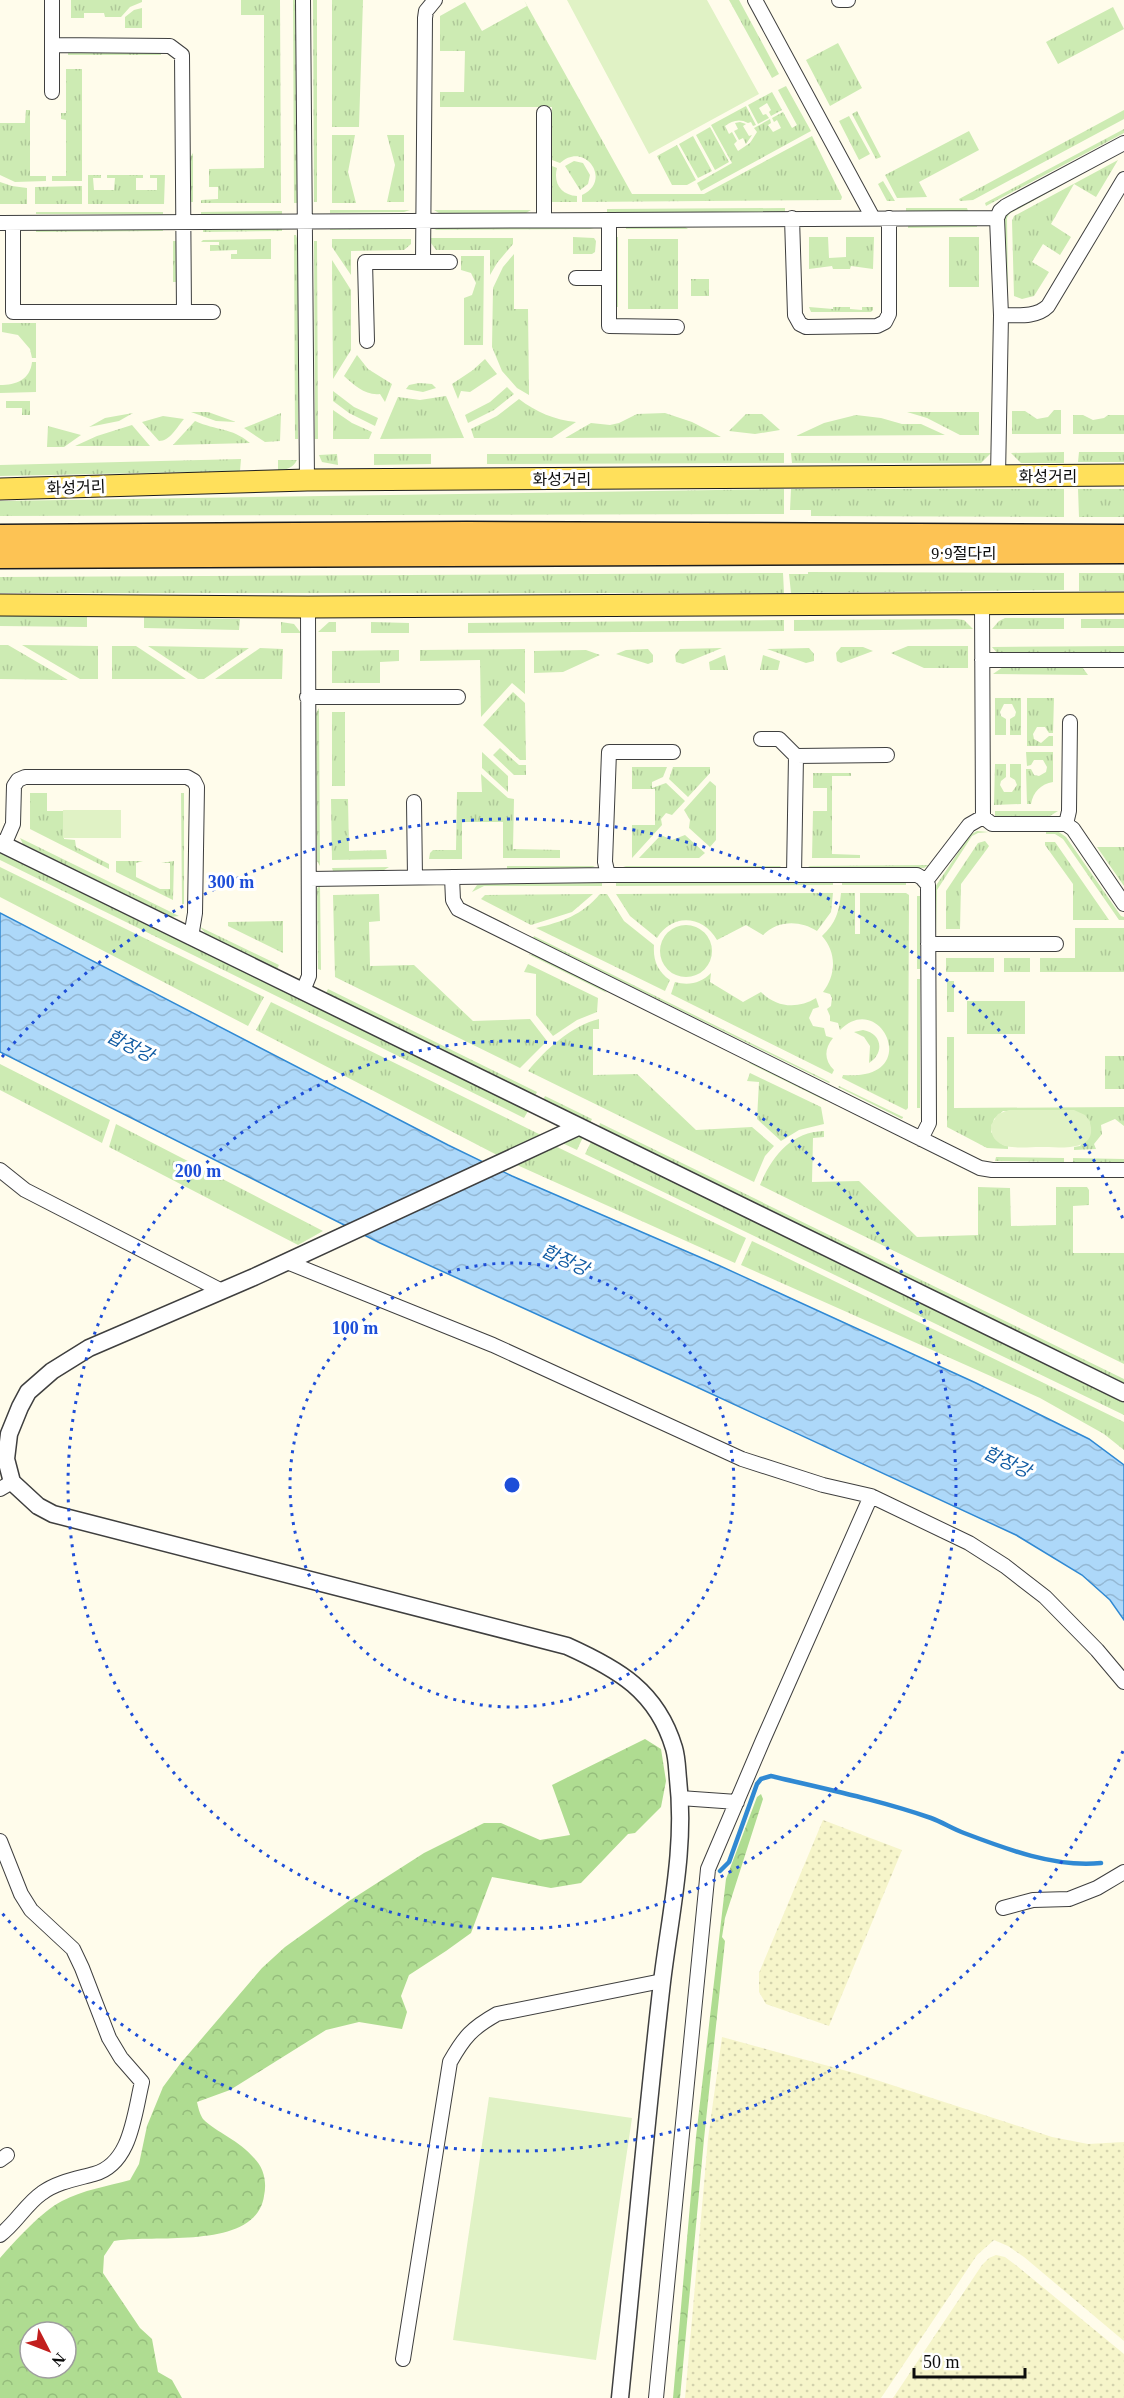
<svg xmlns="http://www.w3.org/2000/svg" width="1124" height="2398" font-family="'Times New Roman','Noto Sans KR',serif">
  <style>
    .farmland { fill: url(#farmland-dots) }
    .grass { fill: url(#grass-tufts) }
    .forest { fill: url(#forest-crowns); fill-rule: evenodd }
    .pitch { fill: #e0f2c5 }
    .water { fill: url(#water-waves); stroke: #3089d3; stroke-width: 1.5 }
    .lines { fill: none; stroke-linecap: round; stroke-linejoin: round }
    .stream { stroke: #3089d3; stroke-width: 4.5 }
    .minor-casing { stroke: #3f3f3f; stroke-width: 16 }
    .tertiary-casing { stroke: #3f3f3f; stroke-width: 19 }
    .primary-casing { stroke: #1d1d1d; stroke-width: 23 }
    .trunk-casing { stroke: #1d1d1d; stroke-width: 25 }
    .minor { stroke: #fff; stroke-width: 14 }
    .tertiary { stroke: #fff; stroke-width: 16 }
    .primary { stroke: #ffe05b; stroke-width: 21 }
    .trunk { stroke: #fdc354; stroke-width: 22 }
    .ring { fill: none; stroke: #1d4ed8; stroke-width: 3; stroke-dasharray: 3 6 }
    .labels { text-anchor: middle; stroke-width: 6; stroke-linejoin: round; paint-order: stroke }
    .street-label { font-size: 16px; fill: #0c0c0c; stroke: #fff }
    .water-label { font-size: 18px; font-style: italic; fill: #105ba3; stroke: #fff }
    .centre { fill: #1d4ed8; stroke: #fff; stroke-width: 3 }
    .ring-label { font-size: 18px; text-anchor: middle; font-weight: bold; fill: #1d4ed8; stroke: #fff; stroke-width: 6; stroke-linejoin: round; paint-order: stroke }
  </style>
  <defs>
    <pattern id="farmland-dots" width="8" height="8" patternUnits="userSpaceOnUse" patternTransform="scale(1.5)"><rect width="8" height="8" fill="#f6f5ca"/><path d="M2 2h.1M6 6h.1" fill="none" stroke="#d2d1ac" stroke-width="1.8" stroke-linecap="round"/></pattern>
    <pattern id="grass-tufts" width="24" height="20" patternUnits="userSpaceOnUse" patternTransform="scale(1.5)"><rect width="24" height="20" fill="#cdebb3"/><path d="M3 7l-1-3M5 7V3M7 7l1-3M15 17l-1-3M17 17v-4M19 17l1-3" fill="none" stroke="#afc899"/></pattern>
    <pattern id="forest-crowns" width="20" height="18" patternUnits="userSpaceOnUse" patternTransform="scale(1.5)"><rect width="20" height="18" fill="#afdc91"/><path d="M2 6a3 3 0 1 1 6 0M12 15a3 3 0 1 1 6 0" fill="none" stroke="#95bc7c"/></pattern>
    <pattern id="water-waves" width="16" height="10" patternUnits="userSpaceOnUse" patternTransform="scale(1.5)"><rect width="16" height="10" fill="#add8f9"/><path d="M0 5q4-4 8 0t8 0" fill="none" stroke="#94b8d4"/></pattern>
  </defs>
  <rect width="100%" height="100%" fill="#fffceb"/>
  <path class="farmland" d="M823 1820 902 1850 829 2026 766 2004 759 1992V1973Z
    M722 2037 858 2074 1052 2137 1088 2144 1124 2142V2341L1024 2257 1008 2246 994 2240 977 2255 881 2398H685L708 2139Z
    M996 2255 1005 2257 1017 2266 1124 2354V2398H893L982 2265 989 2258Z"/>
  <path class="grass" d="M71 0H142V2L130 7 121 17H105L104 13H84V18H71Z
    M241 0H280L281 203H201V200L218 199V187H209V169L264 168V15H241Z
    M293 0H297V203H294Z
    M313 0H317V202H314Z
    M332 0H363L359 127H332Z
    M524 0 632 194H704L812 136 842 197 841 200 582 202V195C613 181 585 140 560 163L552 160V107H440V92H464L465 51H440V16L465 2 482 31 527 6Z
    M729 0H739L779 74 772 78Z
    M1113 7 1124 29 1058 64 1046 42Z
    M142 8V28H125V17L134 10Z
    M838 43 862 88 830 106 806 60Z
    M68 52 161 53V55H68Z
    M66 69H82V181H52V176H66V120L61 119V113H66Z
    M786 86 811 131 701 191 697 183 732 163 711 125 746 106 756 125 753 126 751 122 748 123C739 118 732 121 725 126L729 134 732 132 737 141 734 144 738 151 750 143 757 132 754 128 770 119 771 123 768 125 773 132 781 128 777 120 774 122 772 118 783 112 792 128 797 125 778 90Z
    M772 92 782 110 771 116 769 112 771 110 767 103 759 108 763 115 766 114 769 118 758 124 748 105Z
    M26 110H30V176H46V181L15 182 0 175V123H25Z
    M1124 110V119L973 200 960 201 959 199Z
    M857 111 881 157 876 159 852 114Z
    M849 116 870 154 859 160 839 121Z
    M740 122 746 124 743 126 749 136 752 135 746 144 743 138 739 140 734 131 738 129 735 123Z
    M710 127 729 162 715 170 696 135Z
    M1124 129V133L986 206 985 203Z
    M969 131 979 150 919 182 927 197 897 198 885 175Z
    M332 135H355L348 172 356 203H332Z
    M387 135H404V202H387L395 165Z
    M693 136 712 171 698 178 679 144Z
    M677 145 696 180 687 185H672L657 156Z
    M193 153V202H190L189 159Z
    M1118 154 1009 214 1007 218 1008 292H1006L1005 217 1009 210Z
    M1118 160 1096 197 1074 184 1051 224 1071 237 1060 255 1043 244 1032 262 1049 272 1034 296 1022 299 1014 296 1012 221 1014 216Z
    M574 161 583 163 590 175 588 184 580 190 565 166Z
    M552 166 557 168C553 183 561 195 577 196V202H552Z
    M88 175H101V178H93L94 190H114L115 178H107V175H143V178H136V190H157V178H150V175H165L164 204H88Z
    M883 181 895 201H887L878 184Z
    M0 182 12 186 27 188V204H0Z
    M82 186V204H35V187Z
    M785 208V212H607V209Z
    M906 208H967L968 211H906Z
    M330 210H410L404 212 330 213Z
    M434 210H531L526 213H439Z
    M282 211V214L201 215V212Z
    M36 212H163V214H36Z
    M908 225H977V227L908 228Z
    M626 226H684L688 229H626Z
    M441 227H586L594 229 434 230Z
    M282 228V231L203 232V229Z
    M330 228H405L409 229 330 230Z
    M36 229H163V231L36 232Z
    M294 235H296L298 242V439H295Z
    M573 237 594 238 596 241 595 252 592 254H573Z
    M616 237H618V307H616Z
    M809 237H828L829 258 846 257V237H874L873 269 851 266 850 269H833L832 266 809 269Z
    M949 237H979V287H949Z
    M431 238H513V244L497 263 490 275V250H436L431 243Z
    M271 239V259H231V254H237V250L210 251V245H219V242H201L203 240Z
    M332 239H411V244L404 250 351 251V275L332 247Z
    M628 239H678V309H628Z
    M173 241H176V282H173Z
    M314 241H317L318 439H315Z
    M514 254V309H528L529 395 517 388 502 371 492 347 493 288 503 267Z
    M461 256H484L483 345H464V298L472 295 476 283 471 273 461 270Z
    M332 260 351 290V350L333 379Z
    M691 279H709V296H691Z
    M809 307 833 309V307H850V309L862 310V307H873V310L871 312H811Z
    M2 323H36V358H32L30 349 18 335 2 332Z
    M357 355 368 369 392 384 385 402 380 394C366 396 354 385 344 376Z
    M485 359 497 374 470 392 461 391 458 399 452 384 473 370Z
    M32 362H36V392L0 393V385C16 385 30 380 32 362Z
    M419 383 432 384 436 388 423 392 406 389 409 385Z
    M507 387 514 394 494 410 468 423 465 415 490 402Z
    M333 391 354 407 378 418 375 426 349 413 333 401Z
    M446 396 464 438 380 439 398 397 420 400Z
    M519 399C536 412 555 420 576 422L552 438H474L471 429 497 416Z
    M6 401H30V415H22V408H6Z
    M333 410 352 423 372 432 369 439H333Z
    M1054 410H1061V434H1012V411H1025L1037 419 1048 417Z
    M191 412H208L236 422 216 421Z
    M907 412H979V435H960L927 418Z
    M133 413 119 421 89 427 105 418Z
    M281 413 280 441 265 442 244 428Z
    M665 413 692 422 721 437 565 438 591 423 610 425 619 423 637 414Z
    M746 414H762L780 430 755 434 729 431Z
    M856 415 881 418 902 424H921L945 435 796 436 824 423Z
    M1073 415H1083L1093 420 1104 418 1108 415H1124V434H1073Z
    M163 416 184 419C177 427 170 441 159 441L142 422Z
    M195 421C217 431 231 427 250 443L173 445Z
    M132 425 150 446H75L97 436Z
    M48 426 81 435 64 447H47Z
    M1064 452V463H1021L1011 453Z
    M1079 452H1124V462H1078Z
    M784 453V463L487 464V454Z
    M791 453H991L981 463H792Z
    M337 454 338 465 322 462 319 455Z
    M374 454H431V464L374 465Z
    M241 459 240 471 0 476V465Z
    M278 460H297C293 468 286 470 278 470Z
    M784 489V514L0 516V501Z
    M791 489H1064V517L811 516V510H790Z
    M1078 489H1124V517H1079Z
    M808 572 1064 573V590L791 593 789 574H808Z
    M783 573 784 593H0V577Z
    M1079 573H1124V591H1079Z
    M0 616H87V627L0 626Z
    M144 617 240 619 239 630 144 628Z
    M1005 618H1064V629H992L999 621Z
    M956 619 964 620 973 629 794 631V620Z
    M1081 619H1124V628H1081Z
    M784 620V631L468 633V623Z
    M281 622 294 624 301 633H281Z
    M329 622H336V632H318Z
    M371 622 409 623V633H371Z
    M0 645H8L68 680 0 679Z
    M22 645 98 646V679H80Z
    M112 646H136L186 679H112Z
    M148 646 249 648 204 679H198Z
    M908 646H968V668H924L891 653Z
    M1124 646V654H998L992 647Z
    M841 647H863L873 651 841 663 837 661 836 653Z
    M260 648 283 649 282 679H215Z
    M722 648 683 664 676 662 675 655 680 649Z
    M809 648 814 654V661L806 663 767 649Z
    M525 649V694L512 683 481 717 480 660 420 661V650Z
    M648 649 653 655V662L648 664 616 654 626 650Z
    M399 650V661L380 662V683H332V651Z
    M586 650 600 655 563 672 534 673V651Z
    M725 655 728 670H710L709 662Z
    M763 655 780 661 778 670H760Z
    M1003 667H1082L1088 675 993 674Z
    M513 692 525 703 526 760H520L483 725Z
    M995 698H1021V735H1010V719L1015 716 1016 712 1012 704H1004L1000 712 1001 716 1006 719V735H995Z
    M1027 698H1054L1053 733H1049L1045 727H1037L1033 734 1034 739 1041 743 1049 736H1053V746H1027Z
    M319 708 320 866 317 861 316 713Z
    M332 712H345V786H332Z
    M500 748 519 765H526V775H514L493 755Z
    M482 752 508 776V792L482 768Z
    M1026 752H1053V782C1041 784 1033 792 1031 804H1027L1026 769H1031L1034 775 1039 776 1046 772 1047 767 1043 760H1034L1031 765 1027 766Z
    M995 764H1006V777L1001 781 1000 785 1004 792H1012L1017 785 1015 780 1010 777V764H1021V804L994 805Z
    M632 767H667L663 777 652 782V788L666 783 685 801 672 815 666 813 661 819 662 825 632 858V825H655V789H632Z
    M673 767H710V773L688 797 669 779Z
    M813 773H851V776H832V854L860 855V858H812L813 811H827V788H813Z
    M481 774 508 798 514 799 513 849 560 850V858H503V822H462V859H429L430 853 433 850H456L457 792H482Z
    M710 781 716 786V840L710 847 689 828 690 820 684 810Z
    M30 793H47V811H64V839L75 840 76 847 109 864V869L30 829Z
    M181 793H184V904H182Z
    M331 799H348L349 851 386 850 387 859 332 860Z
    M995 811H1058L1050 816H995Z
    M1046 830H1056L1066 837 1121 916 1124 917V920H1119L1063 839 1055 834H1046Z
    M977 831 989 832 978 833 972 836 937 890 936 934 934 926 933 890 970 835Z
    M661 835 672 840 685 835 705 853 699 858H639Z
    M20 838 179 916 171 917 23 844Z
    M985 841 989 846 987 849 961 884 960 929H946V891L978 843Z
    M1045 842H1055L1109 920H1073V884L1045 845Z
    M1097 847H1124V886Z
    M0 851 528 1111 524 1118 0 860Z
    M116 861H143L136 863V877L160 889H170V863H161L174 861 173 900 116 872Z
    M929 865 924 868 814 869 808 866Z
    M507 866H595L589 869H507Z
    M623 866H781L779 868H629Z
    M0 867 264 997 248 1026 0 897Z
    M389 867 384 870 333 871 332 868Z
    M906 882V885H842V883Z
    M602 883V886H484L472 892 477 885 484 884Z
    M616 883H833V885L616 886Z
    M320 885 321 970 318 969 317 889Z
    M833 893 831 912 817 931C800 920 778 920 763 935L746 925 717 940C703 915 672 913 657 938L630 916 616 894Z
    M841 893H855V934H860V893H906L909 895 908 1108 906 1110 842 1078 843 1075C925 1082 881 988 840 1030L838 1023 830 1021V1016L827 1009 831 1006 832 998 830 994 823 992C836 975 837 953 822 936 836 923 839 912 841 893Z
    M379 894 380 921 369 922 370 966 414 965 473 1021 530 1019 547 1041 520 1068 335 977 333 895Z
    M593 894 572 912 531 925 481 899 485 895Z
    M600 894H607L624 921 654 945C653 960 657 971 670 980L665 991 536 928C562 922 582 915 600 894Z
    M917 896H920V969H917Z
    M283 921V953L228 926V922Z
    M660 951a26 26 0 1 1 52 0a26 26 0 1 1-52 0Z
    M200 927 279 965 277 969 206 934Z
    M1075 928H1124V972H1040V958H1075Z
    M534 936 830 1082 829 1083 533 938Z
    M528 954 537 956 602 988 607 993Z
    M946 958H994V972H946Z
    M1004 958H1030V972H1004Z
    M528 964 598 998 597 1012 577 1020 553 1036 536 1015V974L524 972Z
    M711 973 710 982 743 1002 761 992C777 1008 798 1009 816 998L819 1007 813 1009 809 1018 813 1026 824 1028 826 1036 833 1038C824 1049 824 1060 834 1070L832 1074 671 994 675 982C689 986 701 983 711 973Z
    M917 979H920V1108H917Z
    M947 981H954V1012H947Z
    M328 989 537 1092 535 1096 326 993Z
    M967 1001H1025V1034H967Z
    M271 1002 541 1135 497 1155 256 1030Z
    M599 1019V1029H593V1075L637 1074 696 1130 752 1127 774 1146 765 1156 754 1182 528 1071C546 1049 571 1026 599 1019Z
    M863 1030C882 1033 885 1053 869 1063L870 1046 864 1037 854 1032Z
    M947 1037H954V1108L1124 1107V1126L1115 1119 1101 1125 1102 1134 1094 1144 1096 1149 1074 1150V1147L1080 1146 1091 1132 1089 1120 1003 1111 994 1119 991 1132 1003 1145 1008 1146V1149L987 1148 947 1127Z
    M1105 1056H1124V1089H1105Z
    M753 1062 826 1098V1101L749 1063Z
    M0 1064 110 1120 102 1143 0 1090Z
    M750 1073 821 1107 824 1124 799 1130 781 1141 757 1119 759 1082 747 1081Z
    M839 1086 903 1117 902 1119 838 1087Z
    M545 1096 592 1119 590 1123 543 1100Z
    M600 1123 1124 1379V1384L599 1127Z
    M116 1124 323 1231 298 1245 109 1147Z
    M824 1131V1137L813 1138 812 1182 859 1181 917 1237 978 1235V1187L1010 1188 1011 1226 1056 1225V1187H1087L1089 1190V1205L1073 1206V1253H1124V1364L760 1185C772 1156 791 1132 824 1131Z
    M576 1136 583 1137 577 1150 558 1141Z
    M591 1142 1124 1403V1415L585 1154Z
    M555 1146 746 1238 735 1263 517 1165Z
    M996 1157 1064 1158V1162L995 1161Z
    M1073 1158 1124 1159V1163L1073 1162Z
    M752 1241 1124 1422V1450L1104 1434 1040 1398 741 1265Z"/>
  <path class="forest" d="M645 1739 661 1749 666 1781 661 1807 635 1833 628 1834 581 1883 551 1888 492 1877 471 1933 446 1951 409 1975 401 1996 407 2012 402 2029 359 2022 326 2030 230 2090 197 2102C198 2107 200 2115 203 2119 216 2132 240 2141 254 2158 264 2168 267 2182 264 2196 256 2251 154 2234 114 2241L104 2256 103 2273 140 2328 152 2339 158 2372 172 2380 182 2398H0V2258C16 2240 41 2212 62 2201 83 2190 108 2186 130 2180L139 2164 147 2126 163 2087 180 2064 262 1968 285 1947 349 1901 424 1853 484 1823H501L540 1840 570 1835 552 1785ZM30 2332H66V2368H30Z
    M761 1794 763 1799 725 1918 722 1937 725 1941 704 2139 680 2398H673L696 2137 726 1879 757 1797Z"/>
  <path class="pitch" d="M567 0H707L759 94 649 154Z
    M63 810H121V838H63Z
    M1009 1110H1074L1085 1115 1089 1120C1101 1153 1059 1147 1040 1147 1028 1147 1007 1150 998 1142 992 1138 991 1131 991 1125L998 1114Z
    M489 2097 632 2118 596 2360 453 2340Z"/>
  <path class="water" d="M0 913 448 1145 512 1176 718 1265 976 1383 1089 1439 1124 1465V1620L1110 1600 1082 1575 1016 1535 688 1383 380 1243 0 1052Z"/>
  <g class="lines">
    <path class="stream" d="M720 1871 729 1862 757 1784 761 1779 771 1776C825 1789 879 1800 931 1818 942 1822 953 1829 964 1833 1006 1849 1056 1868 1101 1863"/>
    <g class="minor-casing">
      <path id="minor" d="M52 0V92
        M303 0 307 480
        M755 0 873 218
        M839 0H848
        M52 45 170 46 182 55 184 312
        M792 218 795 315 800 324 806 327 877 326 885 322 889 314V218
        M544 220V113
        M609 220V326L677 327
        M0 223 997 218
        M13 223V312H213
        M423 262 425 18 426 11 435 0
        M576 278H609
        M1001 315C1017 315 1036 318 1048 306L1124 179
        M367 341 365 262H450
        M998 476 1001 315 997 218 1000 211 1006 206 1124 143
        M982 604 983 817 992 824H1066L1073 829 1124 904
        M982 660H1124
        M307 697H458
        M761 739H779L796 756
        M414 802 415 878
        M1066 824 1069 811 1070 722
        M4 845 13 824 14 786 18 780 25 777H187L194 781 197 787 195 913 191 937
        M608 875 605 862 609 752H673
        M794 875 796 756 887 755
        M452 877 453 900 458 909 980 1168 992 1170H1124
        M309 879 608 875H917L922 878 928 885 929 1123 921 1139
        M926 881 969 825 983 817
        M928 944H1056
        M303 991 309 976 308 607
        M0 1170 25 1190 222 1291
        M287 1262 493 1345 742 1459 823 1485 871 1496 969 1543 1005 1566 1045 1597 1097 1650 1124 1682
        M0 1489 12 1482
        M680 1798 737 1802
        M0 1841 21 1894 31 1910 73 1949 82 1968 109 2038 121 2058 142 2082C134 2115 131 2164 94 2174 76 2179 57 2182 42 2193 26 2204 16 2223 0 2235
        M1003 1908 1033 1900 1069 1899 1097 1888 1124 1872
        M0 2160 7 2155
        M403 2359 450 2062C464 2037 472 2028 497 2014L662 1981
        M656 2398 708 1869 763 1740 871 1496"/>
    </g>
    <g class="tertiary-casing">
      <path id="tertiary" d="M0 843 1124 1393
        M578 1127 254 1277 89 1348 52 1371 28 1392 20 1407 9 1434 6 1459 12 1482 38 1506 53 1514 567 1646C618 1669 657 1691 674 1748 677 1758 677 1769 678 1779 686 1847 670 1915 662 1982 646 2121 634 2259 620 2398"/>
    </g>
    <g class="primary-casing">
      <path id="primary" d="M0 489 307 480 1124 475
        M0 605 308 607 1124 603"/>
    </g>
    <g class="trunk-casing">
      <path id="trunk" d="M0 536 467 533 1124 536
        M0 557 1124 552"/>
    </g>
    <use href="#minor" class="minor"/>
    <use href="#tertiary" class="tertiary"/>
    <use href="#primary" class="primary"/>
    <use href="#trunk" class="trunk"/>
  </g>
  <g class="ring">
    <circle cx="512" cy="1485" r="222"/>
    <circle cx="512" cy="1485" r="444"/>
    <path d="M1123 1751A666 666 0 0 1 2 1913M2 1057A666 666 0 0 1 1123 1219"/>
  </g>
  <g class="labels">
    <g class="street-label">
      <text x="1048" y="482">화성거리</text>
      <text x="562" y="485">화성거리</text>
      <text transform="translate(76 487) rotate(-2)" y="6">화성거리</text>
      <text x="964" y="559">9·9절다리</text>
    </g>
    <g class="water-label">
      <text transform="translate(130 1046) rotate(27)" y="6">합장강</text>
      <text transform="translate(565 1260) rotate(25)" y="6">합장강</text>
      <text transform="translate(1007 1462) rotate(25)" y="6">합장강</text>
    </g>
  </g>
  <circle cx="512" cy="1485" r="9" class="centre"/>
  <g class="ring-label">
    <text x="231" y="888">300 m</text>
    <text x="198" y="1177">200 m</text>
    <text x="355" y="1334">100 m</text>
  </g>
  <g transform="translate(48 2350) rotate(132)"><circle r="28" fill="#ffffff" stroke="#9e9e9e" stroke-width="1.5"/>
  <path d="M0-4.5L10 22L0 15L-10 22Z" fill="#c21f1e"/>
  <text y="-9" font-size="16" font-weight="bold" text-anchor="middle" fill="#0c0c0c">N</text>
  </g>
  <path d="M914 2368v9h111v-9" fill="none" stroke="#0c0c0c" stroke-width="3"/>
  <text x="923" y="2368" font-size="18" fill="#0c0c0c" stroke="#ffffff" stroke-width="4.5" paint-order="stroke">50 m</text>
</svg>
